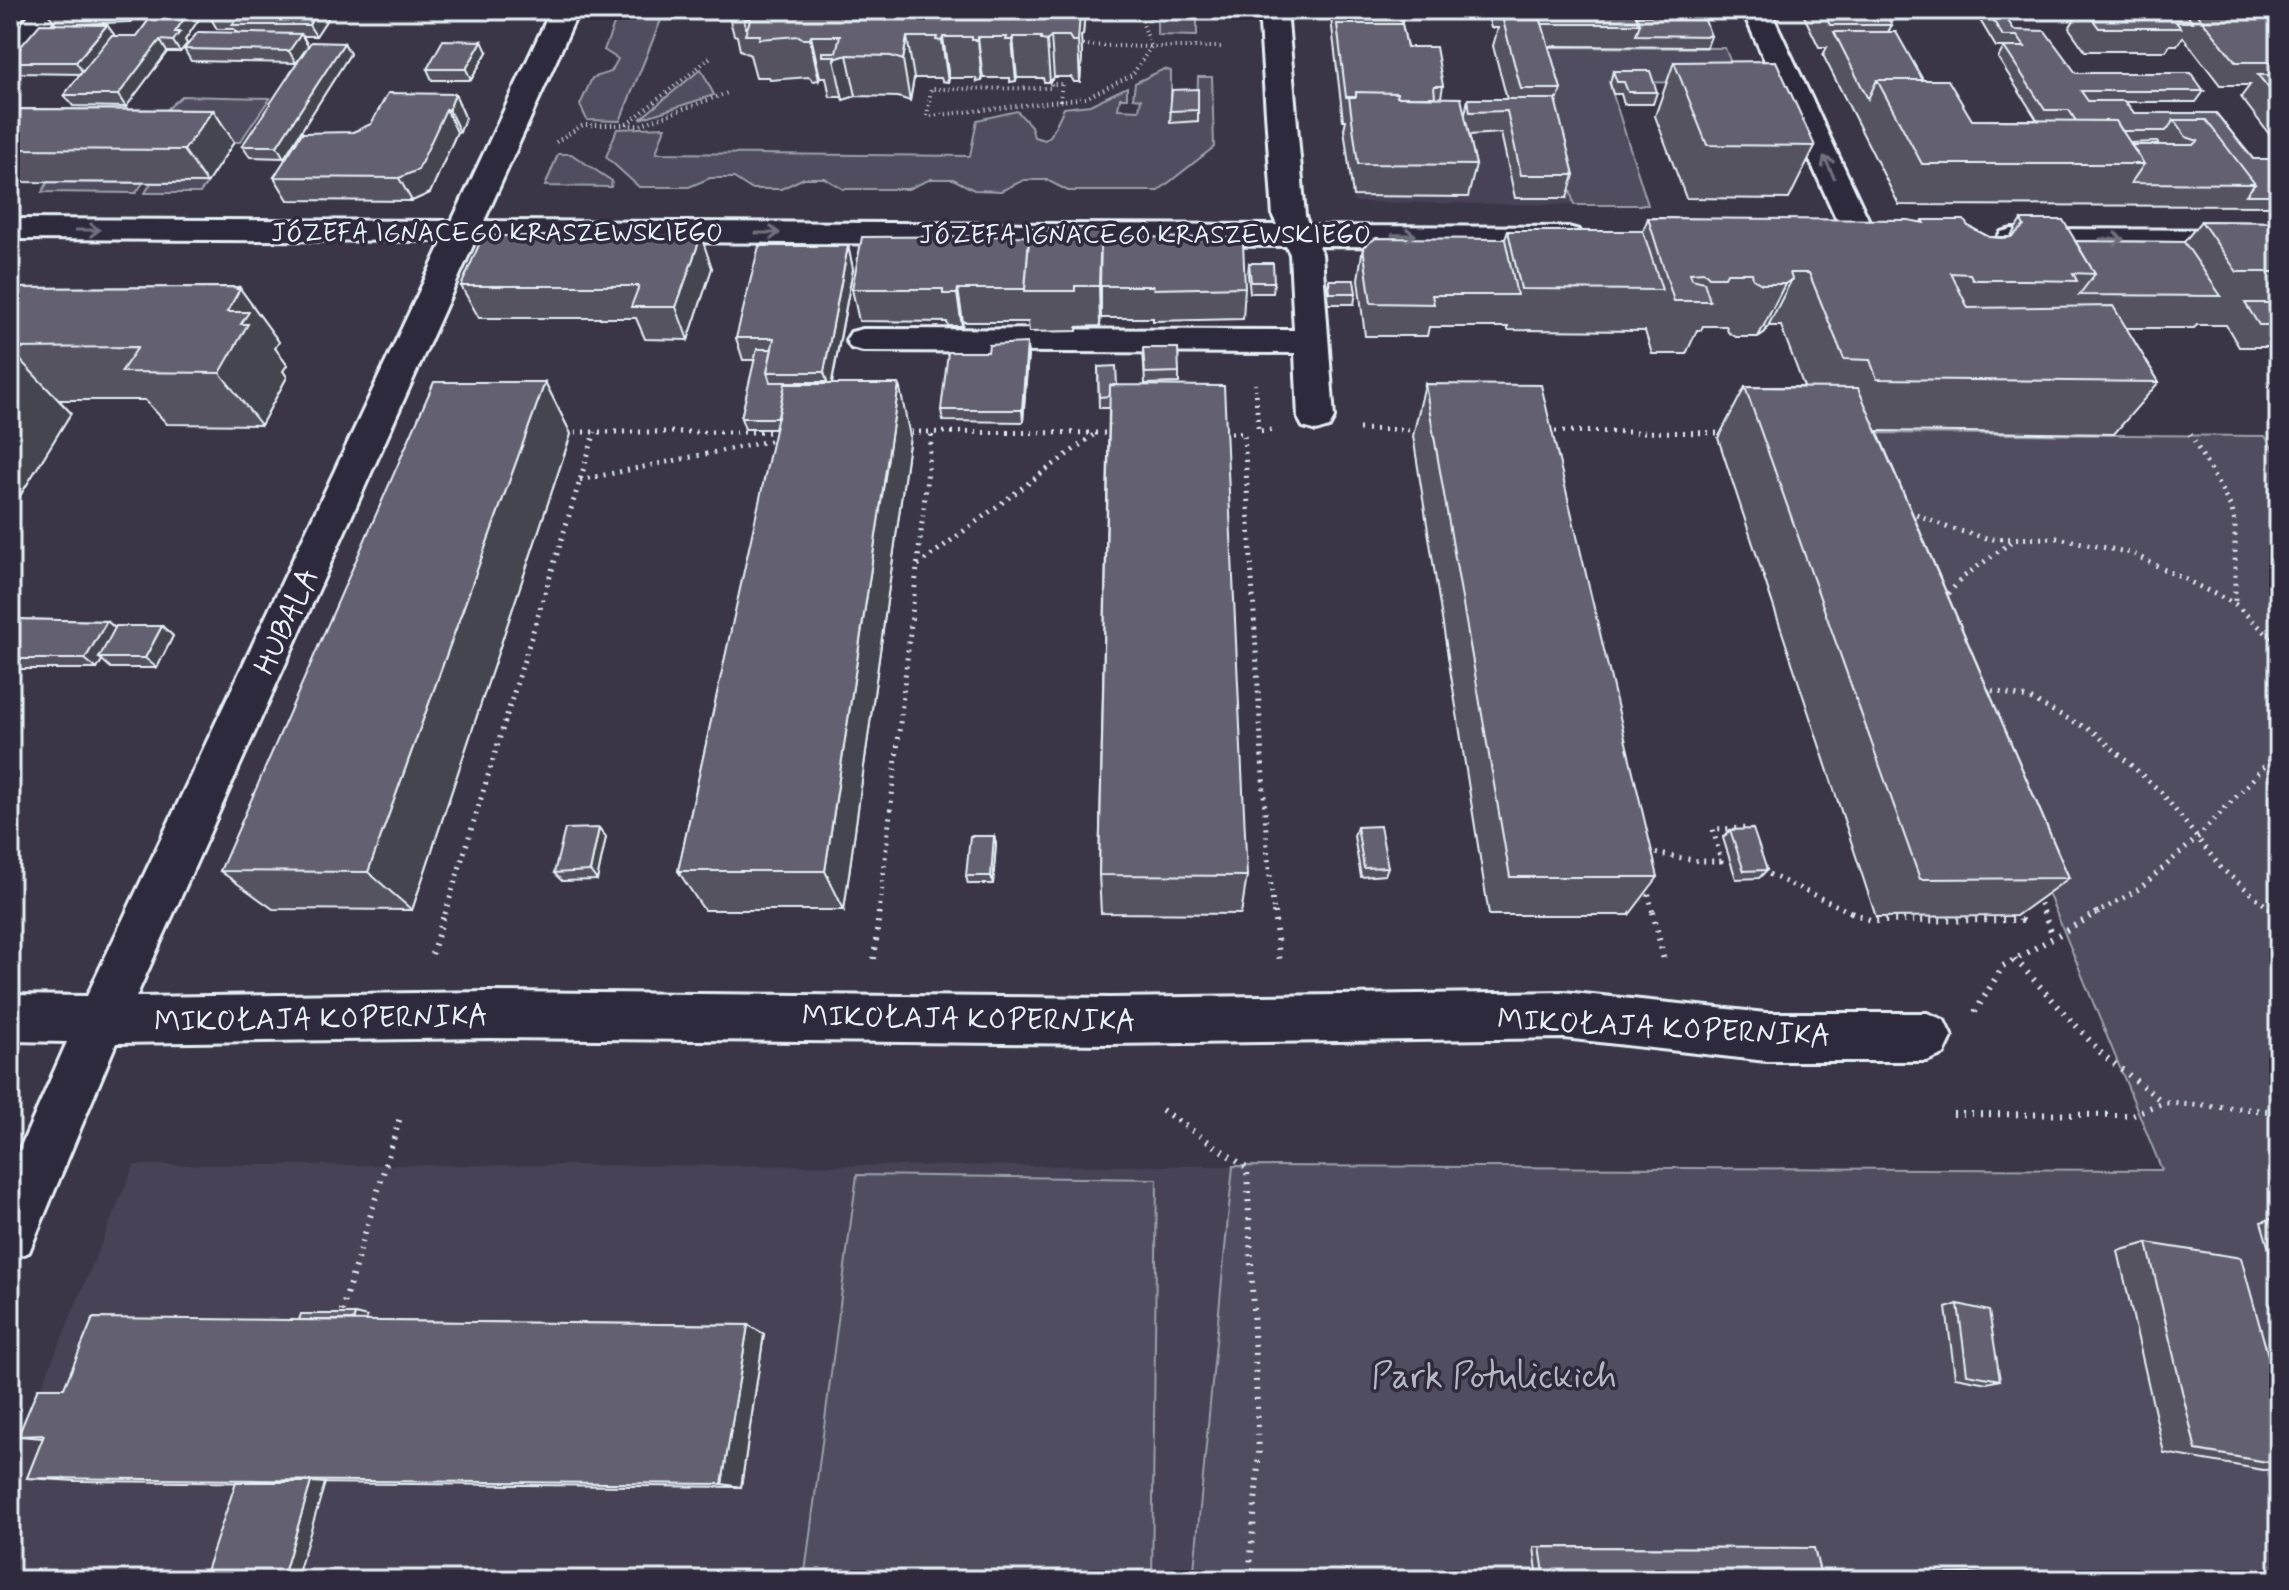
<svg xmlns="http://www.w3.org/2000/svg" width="2289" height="1590" font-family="Mynerve,sans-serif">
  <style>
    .built { fill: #464354 }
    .green { fill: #504e5f; stroke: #9ca0ac; stroke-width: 2 }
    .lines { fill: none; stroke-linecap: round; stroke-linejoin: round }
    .minor-casing { stroke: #e8f1f8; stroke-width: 6 }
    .path-far2 { stroke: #e8f1f8; stroke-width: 4; stroke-dasharray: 1 4; stroke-linecap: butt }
    .path-far1 { stroke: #e8f1f8; stroke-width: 5; stroke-dasharray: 2 6; stroke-linecap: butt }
    .path { stroke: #e8f1f8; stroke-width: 6; stroke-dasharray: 2 7; stroke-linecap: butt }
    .minor { fill: #2f2a3d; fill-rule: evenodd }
    .wall { fill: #555361; stroke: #e8f1f8; stroke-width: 2; fill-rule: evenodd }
    .shaded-wall { fill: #45444f; stroke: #e8f1f8; stroke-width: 2 }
    .building { fill: #636171; stroke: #e8f1f8; stroke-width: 2 }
    .oneway { stroke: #70707e }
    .labels { text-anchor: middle; stroke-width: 7; stroke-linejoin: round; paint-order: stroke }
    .far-street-label { font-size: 26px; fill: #e8f1f8; stroke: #2f2a3d }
    .street-label { font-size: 30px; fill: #e8f1f8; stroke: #2f2a3d }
    .near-park-label { font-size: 36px; fill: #b3b8c2; stroke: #2f2a3d }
  </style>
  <rect width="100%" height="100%" fill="#3a3648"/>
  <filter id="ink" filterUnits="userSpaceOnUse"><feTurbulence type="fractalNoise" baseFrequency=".0125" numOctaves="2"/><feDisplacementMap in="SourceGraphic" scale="16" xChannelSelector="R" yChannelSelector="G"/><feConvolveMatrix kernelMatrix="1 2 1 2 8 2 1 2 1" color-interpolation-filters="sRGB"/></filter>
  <g filter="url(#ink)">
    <path class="built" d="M1343 120 1551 121 1574 205 1353 202Z
      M134 1165 1233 1166 1192 1580H10V1462Z"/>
    <path class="green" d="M1133 10H1212L1213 19 1197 20V36L1157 35V21Z
      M663 15 620 121 587 120 580 105 592 78 611 72 618 59 604 50 617 17Z
      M1533 47 1725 48 1739 83 1609 82 1648 205H1574Z
      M701 69 714 95 640 119Z
      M1164 69 1171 71V102L1197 121 1198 77H1212L1214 147 1158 191H1068L1047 180H1024L1001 191 974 190 953 179H931L908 189H843L824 178H804L781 189H751L734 178H710L689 187H639L606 157 617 129 665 127 656 153 970 156 977 120 1017 111 1031 126 1034 137 1045 140 1051 135 1064 108 1090 105 1127 87V98H1120L1118 109 1139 110 1141 99 1133 98 1135 83Z
      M182 96 270 98 240 142 22 141 153 122Z
      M558 154H571L612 181 611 187 545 186Z
      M48 182 143 183 136 193 42 192Z
      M151 183H207L200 193H145Z
      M1859 433 2265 436 2279 459V1580H1193L1233 1166 2162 1170Z
      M857 1175 1157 1179 1152 1580H804Z"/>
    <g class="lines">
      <g class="minor-casing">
        <path id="minor" d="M33 10H61L20 62 10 64V38Z
          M551 10H579L484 221 1277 225 1273 216 1259 10H1287L1305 216 1309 226 1568 227 1579 230 1584 237 1579 244 1568 247 1318 246 1322 254 1334 418 1329 427 1316 431 1303 427 1298 418 1295 353 863 351 851 348 846 340 851 332 863 329 1294 330 1290 254 1286 246 475 241 136 997 489 992 1110 998 1564 992 1766 1013H1927L1944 1020 1952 1037 1944 1054 1927 1061H1766L1564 1038 1110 1044 489 1038 116 1043 29 1252 10 1260V1171L67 1042 10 1041V995L87 996 443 241 10 239V219L452 221Z
          M1742 10H1770L1877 238 1872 245 1861 248 1850 245 1845 238Z
          M2012 229 2279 230V250L2012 249 2001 246 1996 239 2001 232Z"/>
      </g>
      <path class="path-far2" d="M1078 45 1151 47 1142 21 1118 10
        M1060 101 1062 82
        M927 116 931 89 1051 88V84H1062
        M931 116 1086 98 1132 75 1151 47H1221
        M627 124 711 57
        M556 142 583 125H640L730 92
        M1255 384 1256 396"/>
      <path class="path-far1" d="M1256 394 1258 431 1273 430
        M1359 429 1421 430
        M1547 431 1725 433
        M567 432H781
        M903 432 1113 433
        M1223 433H1244L1267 849 1274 914
        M2190 434 2232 509 2235 523V604
        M580 480 779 439
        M1909 511 1949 528 1990 539 2058 538 2131 553 2235 604 2279 645
        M918 565 1096 433
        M1943 600 1962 578 2014 540
        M1984 689 2028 698 2094 732 2161 792 2222 869 2276 914
        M1648 852 1699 861H1721L1713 829 1750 828 1752 834
        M1762 871 1855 914
        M1647 886 1653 914
        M2037 896 2044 914
        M2017 910 2019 914
        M445 914 595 432
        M879 914 932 432
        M2095 914 2139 889 2198 837 2279 751"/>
      <path class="path" d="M1274 912 1280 964
        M1653 912 1664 960
        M1851 912 1872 921 2021 920 2018 912
        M2043 912 2053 936
        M2274 912 2279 916
        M432 954 445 912
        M874 959 879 912
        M2015 959 2102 1054 2163 1102
        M1975 1012 2003 966 2099 912
        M1162 1110 1247 1168 1259 1452 1249 1580
        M1953 1114 2131 1115 2164 1102 2279 1112
        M339 1320 401 1114"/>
      <use href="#minor" class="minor"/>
    </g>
    <path class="wall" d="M45 10H141L131 22 74 24 107 25 115 36H137L156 10H205L185 40 187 44 180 52H167L126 107 73 106 64 95 81 74 16 73 10 65V59L56 24Z
      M206 10H333L316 36H303L308 46 296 63 191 61 184 49 237 33 234 29H217Z
      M727 10H1085L1083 35 1081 36 1082 55 1080 82H1074L1071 77H1054L1050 82H1044L1043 78H1017L1016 81 1010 82V78H983L982 81 977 82 976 78H949L948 82 942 81 941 78H914L910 101 898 97 856 96 843 100 842 97H830L826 77H820L819 80 813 81 809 77 770 80 769 77H756L750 55 740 50 737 36 734 35Z
      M1330 10H1403L1402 24 1407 47 1443 86 1441 97 1465 114 1468 99H1507L1493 46 1498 28H1491L1488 17 1489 10H1526L1527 13H1529L1530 10H1634L1636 16 1711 36 1707 47 1548 46 1561 89 1556 105 1574 175 1567 198H1515L1501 133 1469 135 1476 165 1468 197 1353 196 1344 129 1346 120H1343Z
      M1801 10H1883L1892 25 1888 32 1923 80 1972 120H2037L1998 58 2004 47H1996L1974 10H2001L2014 30 2076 73 2204 91 2196 102H2126L2134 113H2216L2253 159H2279V206L1899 205 1823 55 1827 47H1819ZM2157 142 2159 145H2131L2130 143Z
      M2075 10H2264L2279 27V147L2241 97 2250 85H2220L2183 37 2177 45H2170L2166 51H2085L2069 28 2076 17 2073 13Z
      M344 43 350 54 284 158 250 157 242 146Z
      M487 52 471 80H432L427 69Z
      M1674 62 1815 146 1789 199 1686 198 1655 116Z
      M1613 71 1657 92 1653 104H1624L1621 94H1613L1610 83Z
      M1172 90 1198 110V121L1170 123Z
      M455 94 465 117 460 132H457L430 193 412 201 288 200 274 177 353 132Z
      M10 109 213 110 234 142 207 183 10 182Z
      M1648 218 1921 222 1923 220 1968 226 1989 237H2010L2021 220 2075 241 2184 242 2201 221 2279 222V347H2239L2226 325H2197L2194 328H2126L2159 382 2114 434 1877 431 2069 878 2016 916 1876 917 1718 438 1745 387H1804L1781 326H1768L1765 332 1758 337H1736L1728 332 1726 326H1703L1701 330H1697L1686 354H1652L1645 331 1508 330V327H1429L1427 336H1365L1358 279 1363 247 1505 239 1508 231H1643Z
      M1101 237 1245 287 1243 319 1153 321V318H1101V309L1100 326 1077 327V331L1029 332 1028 322H963L962 326H948L947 322 859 321 852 289Z
      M848 246 853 269 832 384 910 436 844 910H704L678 871 776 429H745L741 418 755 360H743L736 338Z
      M1249 263 1274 282 1273 293H1250L1248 275Z
      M712 268 688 340 645 339 636 318H479L461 286Z
      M1329 280 1356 293 1354 304H1328L1327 292Z
      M239 287 279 342 275 348 287 365 283 371 287 377 261 425 167 424 145 400H59L71 413 10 512V288Z
      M1143 348 1179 372V383L1145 384Z
      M1028 354 1023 422 943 421 941 410Z
      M1098 367 1117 385 1247 876 1241 914 1101 913 1099 875 1109 408H1099Z
      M545 382 571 434 412 910 273 909 220 871Z
      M1425 384 1658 877 1629 915H1489L1413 436Z
      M10 619 107 621 115 628 162 626 173 636 157 668H111L102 660 97 669H10Z
      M1357 827 1388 867 1385 875 1361 877 1354 836Z
      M599 828 606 837 597 880 562 881 554 873Z
      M1730 830 1767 870 1759 878 1736 879 1723 838Z
      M994 836 996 844 993 884H968L966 876Z
      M2279 1217V1283L2261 1222Z
      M2147 1243 2279 1395V1469L2263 1470 2164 1453 2118 1251Z
      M1958 1304 2000 1380 1987 1383 1955 1377 1946 1308Z
      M367 1317 366 1321 748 1325 764 1334 741 1487 76 1481 27 1478 43 1438 18 1436 64 1388 299 1320Z
      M1534 1547 1803 1548 1822 1580H1538Z
      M1972 1573 1986 1574 1988 1580H1905L1903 1574Z"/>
    <path class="shaded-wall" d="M123 10H141L131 22Z
      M190 10H205L185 40 187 44 180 52 173 41 175 32Z
      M275 10H299L284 25Z
      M319 10H333L316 36 309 25Z
      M1071 10H1085L1083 35 1081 36 1082 55 1080 82 1078 41Z
      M751 17 748 35 744 20Z
      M107 25 115 36 84 74 76 62Z
      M301 34 308 46 296 63 289 51Z
      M811 36 820 77 819 80 810 39Z
      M1051 36 1054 77 1050 82 1047 41Z
      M907 37 914 78 910 101 903 60Z
      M943 37 949 78 948 82 942 41Z
      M978 37 983 78 982 81 978 40Z
      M1013 37 1017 78 1016 81 1012 40Z
      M160 40 167 52 126 107 118 95Z
      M482 41 487 52 471 80 466 69Z
      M344 43 350 54 284 158 277 146Z
      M847 55 856 96 843 100 834 59Z
      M455 94 465 117 460 132 449 110Z
      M446 109 457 132 430 193 412 201 399 178Z
      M213 110 234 142 207 183 184 150Z
      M1101 228V308L1100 326 1099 286Z
      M701 236 712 268 688 340 676 307Z
      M848 246 853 269 823 429 827 382 824 372Z
      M1792 279 1765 332 1758 337 1785 284Z
      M239 287 279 342 275 348 287 365 283 371 287 377 261 425 220 373 227 312Z
      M958 289 963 322 962 326 957 294Z
      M1027 343 1028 354 1023 422 1022 410Z
      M10 353 20 363 21 361 71 413 10 512Z
      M545 382 571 434 412 910 368 872Z
      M899 384 910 436 844 910 825 871Z
      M107 621 118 631 99 658 102 660 97 669 85 659Z
      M162 626 173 636 157 668 145 658Z
      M599 828 606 837 597 880 590 871Z
      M994 836 996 844 993 884 991 876Z
      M355 1314 367 1317 364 1330 352 1327Z
      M748 1325 764 1334 741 1487 722 1484Z
      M311 1482 325 1483 296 1580H282Z"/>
    <path class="building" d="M156 10H190L175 32H180L173 41 160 40 118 95H64L111 36H137Z
      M285 10H319L309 25H232L237 18H280Z
      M732 10H1074L1080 14 1078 41H1072L1069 36H1051L1047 41 1041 40V37H1013L1012 40H1006L1007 37H978V40H972V37H943L942 41 936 40 937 37H907L903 60 891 56 847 55 834 59 835 56H822V52H836L840 36H811L810 39H803L799 36 759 39 760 35H745L751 17 744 20 743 16Z
      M1338 10H1403L1404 14H1338Z
      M1491 10H1526L1527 13H1501L1500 17H1493Z
      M1532 10H1634L1640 24H1542L1539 13H1533Z
      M1822 10H1883L1892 25H1830Z
      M1987 10H2001L2014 30 2045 31 2076 73H2191L2204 91H2081L2088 101H2124L2134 113H2216L2253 159H2279V195H2246L2255 184 2206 120H2174L2166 131H2122L2116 121H2076L2069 110H2045L2004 47H2025L2017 36H2003Z
      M2086 10H2183L2193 22H2176L2181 28H2099Z
      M2194 10H2264L2279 27V62H2236Z
      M1501 13H1539L1561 89H1521Z
      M1703 15 1711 36 1636 35 1640 24 1636 16Z
      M40 24 107 25 76 62H10V59Z
      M1337 24H1402L1407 47H1436L1443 86H1434L1435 97H1397V93L1356 92V97H1346Z
      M198 32 301 34 289 51 184 49Z
      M1834 32H1896L1923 80H1877L1868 99Z
      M443 40 482 41 466 69H427Z
      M311 42 344 43 277 146H242Z
      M1776 61 1815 146 1707 145 1674 62Z
      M1613 71H1650L1657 92H1628L1624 82H1617Z
      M2258 75H2279V101Z
      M1877 80H1948L1972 120 2116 121 2144 164H1922Z
      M1198 89V110L1170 111 1172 90Z
      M1356 92 1397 93V97L1461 98 1476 165 1358 164 1349 97H1356Z
      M388 93 455 94 449 110 446 109 418 170 399 178 274 177 302 133 353 132 371 124Z
      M1468 99H1555L1574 175H1521L1507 111 1470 112Z
      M10 109 213 110 184 150 10 149Z
      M2174 120H2206L2255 184 2131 183 2144 164 2131 145H2194L2198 141 2186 137Z
      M1648 218 1908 220 1924 223 1923 220H1964L1968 226 1989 237 2001 238 2011 237 2024 226 2021 220H2063L2095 274 2073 273 2077 281 2025 280H1973L1970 274 1951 273 1968 308 2113 306 2159 382 1877 379 1870 360 1844 359 1809 273H1790L1792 279 1785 284H1762L1753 279 1752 273H1727L1725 277H1709L1704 272 1690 273 1692 279 1704 282 1710 301H1674Z
      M2201 221 2279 222V272H2237Z
      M1030 228H1101L1099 286H1075V291H1025Z
      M1508 231H1643L1662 290 1521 289Z
      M491 236H701L676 307H631L639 286H461L481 240Z
      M1029 236 1025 289H958L957 294H943V289H852L862 237Z
      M1101 237 1237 238 1243 243 1245 287 1154 289 1153 286H1100Z
      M1376 238 1505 239 1517 295H1432L1434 304 1371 303 1363 247Z
      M2075 241 2184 242 2221 296 2079 295 2095 274Z
      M759 246H848L824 372H767L774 338H736Z
      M1249 263H1273L1274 282H1251Z
      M1329 280H1354L1356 293H1330Z
      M239 287 237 289H240L227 312H249L241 324H248L220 373 121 372 138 347 10 348V288Z
      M2245 303H2279V325H2259Z
      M1027 343 1022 410H941L948 352H988L989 345Z
      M1143 348H1178L1179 372 1145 373Z
      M757 349H772L767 372 770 382H827V384H785L778 418H741Z
      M10 361H21L10 378Z
      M1116 366 1117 385H1110V396L1099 397 1098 367Z
      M434 382H545L368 872 220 871Z
      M785 384H899L825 871H678Z
      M1425 384 1541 385 1658 877H1510Z
      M1110 385 1224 386 1247 876 1099 875Z
      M1745 387 1858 388 2069 878 1920 879Z
      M10 619 107 621 85 659H10Z
      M116 626H162L145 658H99Z
      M1380 826 1388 867 1364 868 1357 827Z
      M599 828 590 871 554 873 565 829Z
      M1753 829 1767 870 1744 871 1730 830Z
      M970 836H994L991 876H966Z
      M2147 1243 2241 1258 2279 1395V1464L2196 1450Z
      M1958 1304 1989 1311 2000 1380 1967 1374Z
      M301 1314H355L353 1320H299Z
      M93 1318 748 1325 722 1484 27 1478 44 1435 18 1436 38 1388H64Z
      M236 1482H311L282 1580H203Z
      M1540 1547 1814 1548 1822 1580H1545Z
      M1986 1574 1988 1580H1918L1916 1575Z"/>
    <defs><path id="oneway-shaft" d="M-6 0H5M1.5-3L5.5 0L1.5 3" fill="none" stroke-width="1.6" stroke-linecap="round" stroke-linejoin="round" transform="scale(2)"/></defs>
    <g class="oneway">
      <use href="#oneway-shaft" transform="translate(1829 167) rotate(-115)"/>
      <use href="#oneway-shaft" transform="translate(88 230)"/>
      <use href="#oneway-shaft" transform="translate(768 233)"/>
      <use href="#oneway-shaft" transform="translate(1404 235) rotate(1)"/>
      <use href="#oneway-shaft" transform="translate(2112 239)"/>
    </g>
  </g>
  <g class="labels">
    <g class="far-street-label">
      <text x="497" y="241">JÓZEFA IGNACEGO KRASZEWSKIEGO</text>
      <text x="1145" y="243">JÓZEFA IGNACEGO KRASZEWSKIEGO</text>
    </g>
    <g class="street-label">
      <text transform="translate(286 621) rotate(-65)" y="10">HUBALA</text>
      <text transform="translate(321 1018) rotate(-1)" y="10">MIKOŁAJA KOPERNIKA</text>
      <text transform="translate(969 1018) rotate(1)" y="10">MIKOŁAJA KOPERNIKA</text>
      <text transform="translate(1664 1027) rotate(3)" y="10">MIKOŁAJA KOPERNIKA</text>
    </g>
    <g class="near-park-label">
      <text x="1494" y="1387">Park Potulickich</text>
    </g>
  </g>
  <rect width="2289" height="1590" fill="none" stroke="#2f2a3d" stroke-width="40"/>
  <rect x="20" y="20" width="2249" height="1550" fill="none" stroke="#e8f1f8" stroke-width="3" filter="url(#ink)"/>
</svg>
